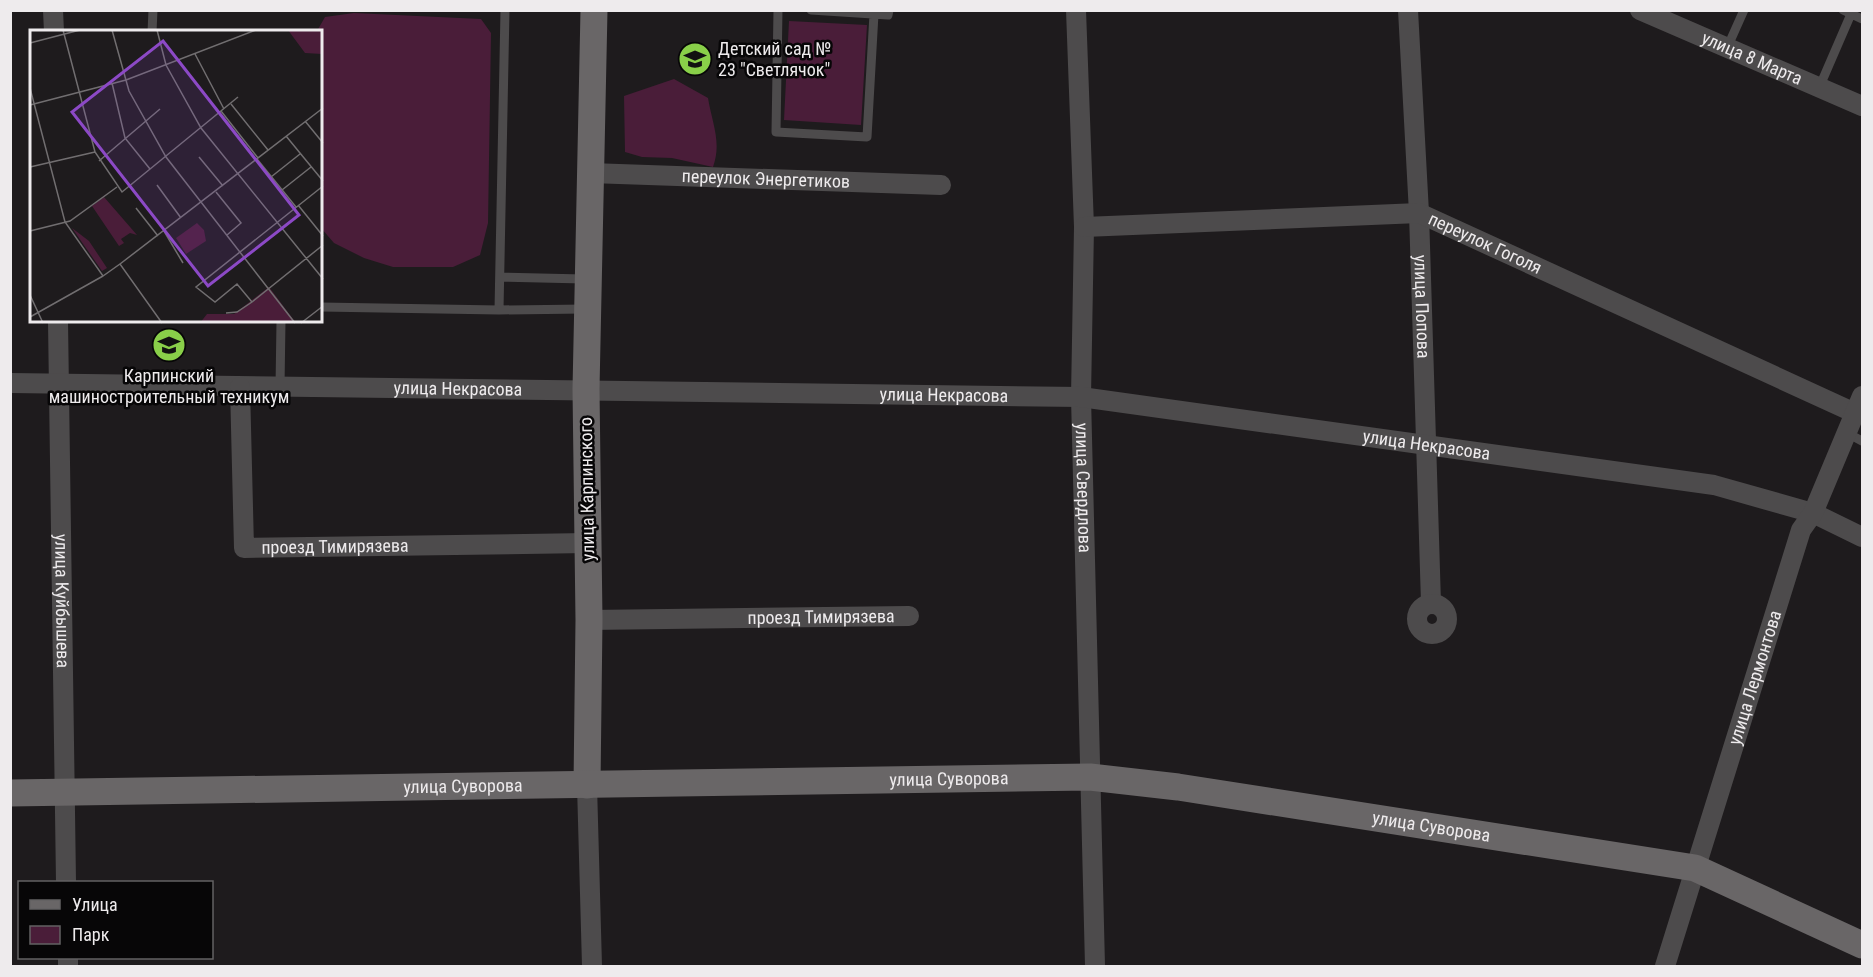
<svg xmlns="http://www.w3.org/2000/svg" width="1873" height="977" font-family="'Roboto Condensed',sans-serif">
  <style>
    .green { fill: #4a1d39 }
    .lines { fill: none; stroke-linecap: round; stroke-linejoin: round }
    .lane { stroke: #4d4b4c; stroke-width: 9 }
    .street { stroke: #4d4b4c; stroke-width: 20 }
    .secondary { stroke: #696667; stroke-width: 27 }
    .labels { text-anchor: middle; stroke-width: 5; stroke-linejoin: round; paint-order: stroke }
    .poi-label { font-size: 18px; fill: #eeebed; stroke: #070607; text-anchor: start }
    .street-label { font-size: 18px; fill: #eeebed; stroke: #070607 }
    .inset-road { fill: none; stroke: #716e70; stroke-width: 1.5 }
    .view { fill: #8c49c6; fill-opacity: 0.15; stroke: #8c49c6; stroke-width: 3 }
    .inset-edge { fill: none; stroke: #eeebed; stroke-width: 3 }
  </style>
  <rect width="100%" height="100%" fill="#1e1b1d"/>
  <path class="green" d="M354 13 481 19 491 33 488 223 480 255 453 267H393L364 258 334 243 321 228V32L317 31 325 17Z
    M789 21 867 25 861 125 784 120Z
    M674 79 708 98C712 123 722 142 713 167L672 158 642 157 625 152 624 96Z"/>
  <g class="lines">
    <path class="lane" d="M778 10 776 132 867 137 874 14
      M811 10 888 15 889 10
      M1843 10 1862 19
      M152 32 153 10
      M1727 48 1744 10
      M1819 88 1851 14
      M500 277 584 279
      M321 307 499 310 505 10
      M499 310 584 309
      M280 387 281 321
      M1847 433 1862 441"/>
    <g class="street">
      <path d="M53 10 54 32"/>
      <path id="s1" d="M1076 10 1084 227 1081 397 1095 966"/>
      <path id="s2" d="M1408 10 1419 213 1431 603"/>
      <path id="s3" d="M1640 10 1862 106"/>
      <path id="s4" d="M590 173 941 185"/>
      <path id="s5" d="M1084 227 1419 213 1855 413"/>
      <path id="s6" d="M58 321 66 882"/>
      <path id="s7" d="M10 383 1081 397 1714 485 1813 513 1862 537"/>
      <path id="s8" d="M240 387 244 548 588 543"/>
      <circle cx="1432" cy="619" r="15"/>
      <path id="s9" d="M589 620 909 616"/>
      <path d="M587 785 592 966"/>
      <path d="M68 958V966"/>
      <path id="s10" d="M1665 966 1801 530 1813 513 1862 396"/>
    </g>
    <g class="secondary">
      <path d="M587 785 589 620 586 389 594 10"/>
      <path id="s11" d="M10 793 1090 777 1178 787 1695 868 1862 945"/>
    </g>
  </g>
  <defs>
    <g id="school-disc" transform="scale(1.725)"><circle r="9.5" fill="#89cf49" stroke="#070607"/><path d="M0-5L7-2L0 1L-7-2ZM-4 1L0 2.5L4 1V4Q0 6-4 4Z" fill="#111"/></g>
    <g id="university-disc" transform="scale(1.725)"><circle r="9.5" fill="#89cf49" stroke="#070607"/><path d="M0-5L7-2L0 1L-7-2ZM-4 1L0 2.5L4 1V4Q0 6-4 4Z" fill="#111"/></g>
  </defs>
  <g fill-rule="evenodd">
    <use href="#school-disc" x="695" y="59"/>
    <use href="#university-disc" x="169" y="345"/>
  </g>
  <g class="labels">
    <g class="poi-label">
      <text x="718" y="55">Детский сад №<tspan x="718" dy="21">23 "Светлячок"</tspan></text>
      <text x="169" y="382" text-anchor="middle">Карпинский<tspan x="169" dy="21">машиностроительный техникум</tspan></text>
    </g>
    <g class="street-label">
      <text dy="6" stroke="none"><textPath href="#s3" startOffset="122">улица 8 Марта</textPath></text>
      <text dy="6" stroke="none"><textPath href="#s4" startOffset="176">переулок Энергетиков</textPath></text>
      <text dy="6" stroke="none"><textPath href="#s5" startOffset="408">переулок Гоголя</textPath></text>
      <text dy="6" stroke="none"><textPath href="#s2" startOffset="297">улица Попова</textPath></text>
      <text dy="6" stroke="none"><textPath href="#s7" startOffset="448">улица Некрасова</textPath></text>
      <text dy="6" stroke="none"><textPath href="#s7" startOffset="934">улица Некрасова</textPath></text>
      <text dy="6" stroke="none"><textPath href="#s7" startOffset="1420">улица Некрасова</textPath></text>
      <text dy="6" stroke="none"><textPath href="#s1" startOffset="478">улица Свердлова</textPath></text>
      <text transform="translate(587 489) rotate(-91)" y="6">улица Карпинского</text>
      <text dy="6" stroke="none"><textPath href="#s8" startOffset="252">проезд Тимирязева</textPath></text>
      <text dy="6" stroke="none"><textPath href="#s6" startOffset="280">улица Куйбышева</textPath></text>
      <text dy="6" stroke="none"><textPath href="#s9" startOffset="232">проезд Тимирязева</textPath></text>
      <text dy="6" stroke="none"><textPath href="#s10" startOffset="302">улица Лермонтова</textPath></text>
      <text dy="6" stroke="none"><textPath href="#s11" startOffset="939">улица Суворова</textPath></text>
      <text dy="6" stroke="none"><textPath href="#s11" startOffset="453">улица Суворова</textPath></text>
      <text dy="6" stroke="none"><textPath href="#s11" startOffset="1425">улица Суворова</textPath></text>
    </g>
  </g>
  <g transform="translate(30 30)">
    <rect width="292" height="292" fill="#1e1b1d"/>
    <path d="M258 0H292V24L275 23ZM74 167 107 205 100 203 91 209 94 213 89 216 62 176ZM167 193 174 200 176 211 156 224 146 208ZM42 198 59 211 77 238 72 241ZM239 257 266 293H170L177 284H204Z" fill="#4a1d39"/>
    <path class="inset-road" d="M33 0 65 122 92 162 208 67M82 0 99 61 136 127 265 293M127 0 136 35 171 98 293 249M0 13 50 0M165 24 194 79M82 53 95 108 120 139M0 58 35 192 73 246 90 234 132 293M201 74 238 120M0 75 96 50 226 0M191 81 228 128M275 91 293 113M256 106 293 151M169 127 193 156M227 129 266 177M69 131 130 79M0 137 65 122M241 147 270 124M127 155 151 188M252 160 281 137M186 162 211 193 197 205M268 175 293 206M106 178 128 206M0 201 40 191 87 157M134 201 153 233M90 234 293 78M0 265 13 293M222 272 207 254 185 272 166 257 293 156M196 283 207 282 222 272 293 215M0 287 73 246M271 293 293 276"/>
    <path class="view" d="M133 11 269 185 178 256 42 82Z"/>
    <rect width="292" height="292" class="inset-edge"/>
  </g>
  <rect width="1873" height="977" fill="none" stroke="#eeebed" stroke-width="24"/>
  <rect x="18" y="881" width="195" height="78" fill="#070607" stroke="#636263" stroke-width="1.5"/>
  <rect x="30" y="900" width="30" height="9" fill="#696667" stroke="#636263" stroke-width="1.5"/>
  <text x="72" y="911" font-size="18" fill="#eeebed">Улица</text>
  <rect x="30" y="926" width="30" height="18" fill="#4a1d39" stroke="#636263" stroke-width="1.5"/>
  <text x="72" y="941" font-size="18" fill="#eeebed">Парк</text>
</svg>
